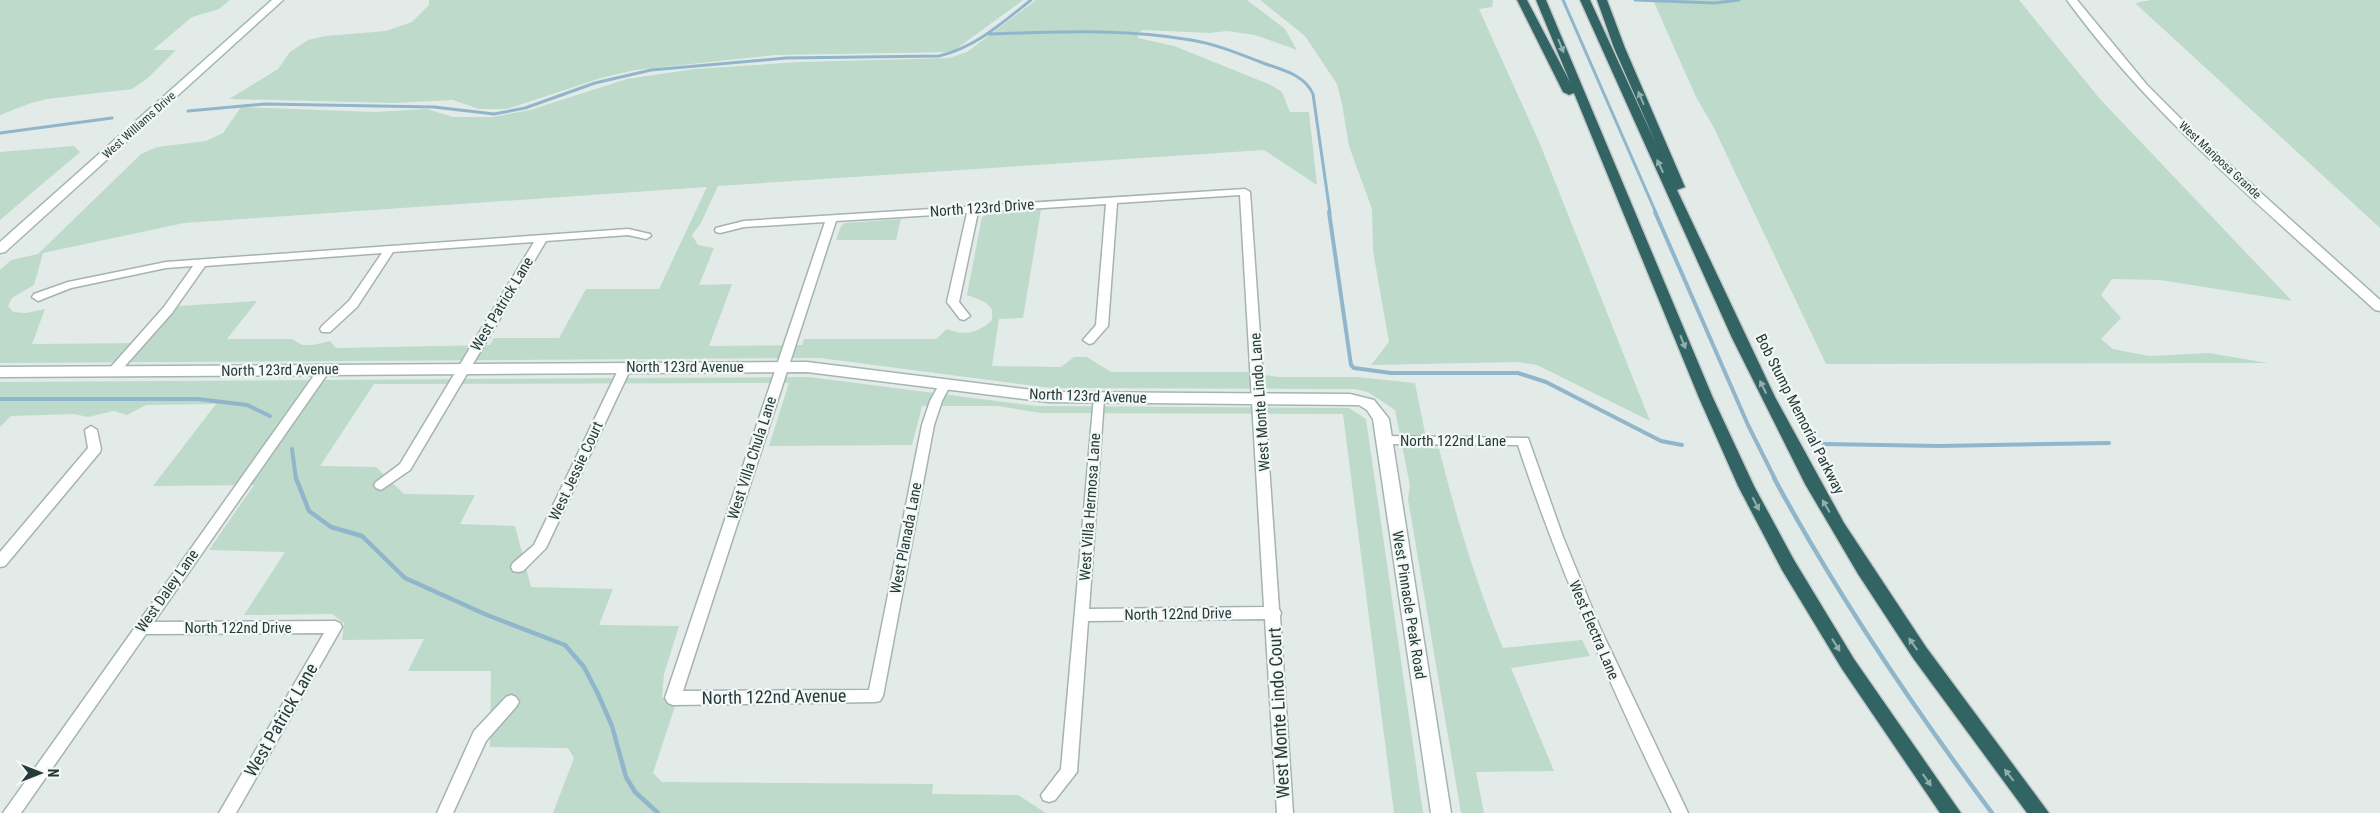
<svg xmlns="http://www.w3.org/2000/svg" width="2380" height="813" font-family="'Roboto Condensed',sans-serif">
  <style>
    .green { fill: #bedacb; fill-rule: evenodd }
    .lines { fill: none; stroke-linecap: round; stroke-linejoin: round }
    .stream-far2 { stroke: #90b6cb; stroke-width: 3 }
    .stream-far1 { stroke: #90b6cb; stroke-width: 4 }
    .stream { stroke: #90b6cb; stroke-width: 4.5 }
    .street-casing { stroke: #a6b3b1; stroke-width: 3 }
    .secondary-casing { stroke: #a2b6b3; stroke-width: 3 }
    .highway-casing { stroke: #c2c8c8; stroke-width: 3 }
    .street { fill: #fff; fill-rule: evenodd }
    .secondary { fill: #fff; fill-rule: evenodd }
    .highway { fill: #336464; fill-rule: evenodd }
    .oneway { fill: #93aead }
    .labels { text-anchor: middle; stroke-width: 4.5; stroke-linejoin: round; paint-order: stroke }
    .far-street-label { font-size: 12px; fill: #243b39; stroke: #f3f8f6 }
    .street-label { font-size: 15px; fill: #243b39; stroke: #f3f8f6 }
    .near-street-label { font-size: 18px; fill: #243b39; stroke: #f3f8f6 }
  </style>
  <rect width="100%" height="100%" fill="#e3ebe9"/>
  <path class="green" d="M0 0H230L219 9 192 17 153 50H176L148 78 132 89 47 99 31 103 0 115Z
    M429 0H1023L952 52 775 55 635 70 601 78 507 109H479L453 100 393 103 229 99 278 69 290 52 308 40 326 36 386 31 412 22 429 5Z
    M1036 0H1247L1285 29 1297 50 1255 35 1227 31 1210 33 1143 30 1138 33V38L1174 46 1271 85 1282 92 1290 112H1309L1317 185 1264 150 718 186 701 223 692 235 698 245 714 248 699 285 732 284 709 346 802 345 804 339H936L947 329C964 336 979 333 992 320V309L985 302 967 295 982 217 988 214 1041 210 1023 318 999 319 992 366 1061 367 1074 357H1087L1111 372H1245L1279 377H1357L1415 383 1428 448 1439 449C1456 516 1476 584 1503 648L1582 640 1590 656 1511 668 1554 771 1476 772 1484 813H1461L1408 499 1410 486 1395 410 1368 392 1355 389 1051 388 820 358 0 363V270L11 260 38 254 141 154 157 147 206 141 223 133 241 107 375 112 427 109 453 117H492L530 110 627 79 694 69 800 62 949 58 967 52ZM707 187 659 289H586L559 338H494L490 345 336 348 330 341 313 345H302L292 339H227L257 301 179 306 147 343 32 344 45 309 26 313 13 312 8 306 12 298 34 285 43 253 184 223Z
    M1260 0H1493L1492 7 1479 9 1540 144 1650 421 1537 365 1518 362 1371 365 1389 342 1373 251 1372 209 1349 146 1342 104 1337 84 1305 36Z
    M1653 0H2019L2100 99 2292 301 2160 280 2112 279 2101 295 2121 318 2101 339 2113 349 2149 356 2209 353 2268 363 1826 364 1713 126 1696 97Z
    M2151 0H2380V228L2135 3Z
    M74 146 80 152 0 220V152Z
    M901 219 896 240H836L841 226 845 223Z
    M809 377 1036 406 1349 408 1366 419 1423 813H1394L1343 414 1041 413 998 406H922L912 445 769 446 789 383 374 384 320 466 376 467 404 494 475 495 460 524 515 526 531 587 613 589 599 625 679 626 664 674 662 697 675 706 653 773 662 782 933 784 932 794 1018 795 1046 813H553L574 758 568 748 490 747 491 671H408L424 639 342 640 344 623 332 614 244 615 285 552 209 550 254 485 153 486 216 404 146 405 127 415 114 411 88 417 74 414 11 416 0 427V382Z"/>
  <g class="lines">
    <path class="stream-far2" d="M1563 0 1656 213
      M1635 0 1715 3 1739 0
      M989 34C1056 32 1124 28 1191 40 1216 44 1240 54 1263 63 1282 70 1304 74 1313 94L1330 213
      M188 111 265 104 434 107 494 114 525 108 595 83 651 70 786 58 939 56C976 47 1002 23 1031 0
      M0 133 112 118"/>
    <path class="stream-far1" d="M1329 212 1351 365 1354 368 1391 373H1518L1546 382 1661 441 1682 445
      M1655 212 1748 425 1775 479
      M0 399H198L247 405 270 416
      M1823 444 1939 446 2109 443
      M292 449 296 479"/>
    <path class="stream" d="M296 478 309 511 331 527 362 536 405 578 487 615 565 645 584 667 598 694 612 726 626 777 635 792 658 813
      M1774 478C1838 596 1912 706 1992 813"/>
    <g class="street-casing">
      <path id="street" d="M1245 189 1250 192 1279 609 1281 613 1280 616 1293 813H1277L1265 619 1088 621 1077 772 1055 800 1049 802 1043 800 1041 795 1061 769 1094 396H1102L1104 399 1089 609 1264 607 1240 195 1117 203 1108 326 1093 343 1089 344 1083 340 1096 325 1106 204 978 212 959 302 970 316 964 320 960 319 947 302 967 213 836 221 683 691 869 690 922 425 930 401 941 381 945 380 951 384 942 401 934 425 883 696 880 701 875 702 673 705 668 703 665 698 825 222 744 227 720 233 716 232 715 230 716 228 744 221Z
        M628 229 650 234 651 236 646 239 628 235 546 241 410 470 381 490 376 488 374 485 376 482 400 464 534 242 393 252 357 307 330 332H322L320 329 322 326 349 301 382 253 205 266 172 313 117 375H109L107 372 109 369 164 307 193 266 166 268 71 288 38 301 32 297 34 294 68 282 166 262Z
        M625 364 631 368 546 548 523 571 518 572 513 571 511 567 513 563 534 545 619 368Z
        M324 366 328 367 330 370 328 373 154 622 335 621 340 623 342 627 236 813H219L324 633 146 634 21 813H3L320 367Z
        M91 426 97 430 101 449 100 452 5 566 0 567V552L88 448 85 430Z
        M1383 436 1528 438 1563 537 1601 630 1688 813H1672C1613 693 1560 572 1518 445L1383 444 1377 440Z
        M511 695 516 697 519 702 516 707 486 741 453 813H437L474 731 506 697Z"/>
    </g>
    <g class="secondary-casing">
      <path id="secondary" d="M272 0H283L5 252 0 253V242Z
        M2067 0H2077L2147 85 2200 138 2380 300V311L2375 310C2268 212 2153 118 2067 0Z
        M807 362 1049 392 1350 394 1374 400 1389 419 1451 813H1431L1373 419 1367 410 1359 405 1049 402 807 372 0 377V367Z"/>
    </g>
    <g class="highway-casing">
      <path id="highway" d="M1517 0H1527L1570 82 1536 0H1546L1713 398 1754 486 1794 560 1854 659 1961 813H1940L1842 669 1782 570 1738 486 1699 398 1574 93 1569 95 1563 92Z
        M1580 0H1590L1657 146 1614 48 1597 0H1607L1625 48 1685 187 1677 190 1775 397 1844 523 1926 647 2049 813H2027L1913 658 1858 574 1805 484 1732 338Z"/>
    </g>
    <use href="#street" class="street"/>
    <use href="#secondary" class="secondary"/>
    <use href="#highway" class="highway"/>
  </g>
  <defs><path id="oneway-solid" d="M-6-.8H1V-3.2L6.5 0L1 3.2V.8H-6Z" transform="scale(1.25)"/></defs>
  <g class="oneway">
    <use href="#oneway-solid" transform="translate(1561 46) rotate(68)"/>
    <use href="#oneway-solid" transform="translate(1641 98) rotate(-113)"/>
    <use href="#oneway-solid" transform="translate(1660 166) rotate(-115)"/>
    <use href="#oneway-solid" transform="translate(1683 342) rotate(68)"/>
    <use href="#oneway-solid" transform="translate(1763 387) rotate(-116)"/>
    <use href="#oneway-solid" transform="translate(1756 504) rotate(63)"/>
    <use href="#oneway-solid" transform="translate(1826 506) rotate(-120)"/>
    <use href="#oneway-solid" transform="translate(1913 644) rotate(-125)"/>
    <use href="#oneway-solid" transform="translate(1836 645) rotate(58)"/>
    <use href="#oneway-solid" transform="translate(2009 775) rotate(-128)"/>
    <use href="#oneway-solid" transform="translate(1927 780) rotate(55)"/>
  </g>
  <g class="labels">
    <g class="far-street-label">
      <text transform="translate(139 125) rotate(-42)" y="4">West Williams Drive</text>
      <text transform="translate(2220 160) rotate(43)" y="4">West Mariposa Grande</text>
    </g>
    <g class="street-label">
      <text transform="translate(982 208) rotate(-4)" y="5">North 123rd Drive</text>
      <text transform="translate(502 304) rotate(-59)" y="5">West Patrick Lane</text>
      <text x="685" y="372">North 123rd Avenue</text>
      <text transform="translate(280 370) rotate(-1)" y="5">North 123rd Avenue</text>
      <text transform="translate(1088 396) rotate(2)" y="5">North 123rd Avenue</text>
      <text transform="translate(1260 402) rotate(-94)" y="5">West Monte Lindo Lane</text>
      <text transform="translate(1800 414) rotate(63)" y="5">Bob Stump Memorial Parkway</text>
      <text x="1453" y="446">North 122nd Lane</text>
      <text transform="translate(752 458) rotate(-72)" y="5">West Villa Chula Lane</text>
      <text transform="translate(576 471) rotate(-65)" y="5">West Jessie Court</text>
      <text transform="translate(1090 507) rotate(-86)" y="5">West Villa Hermosa Lane</text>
      <text transform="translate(906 538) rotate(-79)" y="5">West Planada Lane</text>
      <text transform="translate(167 591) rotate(-55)" y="5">West Daley Lane</text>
      <text transform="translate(1409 605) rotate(81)" y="5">West Pinnacle Peak Road</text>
      <text transform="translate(1178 614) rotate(-1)" y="5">North 122nd Drive</text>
      <text x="238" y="633">North 122nd Drive</text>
      <text transform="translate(1594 630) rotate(67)" y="5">West Electra Lane</text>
    </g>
    <g class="near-street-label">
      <text transform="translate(774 697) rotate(-1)" y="6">North 122nd Avenue</text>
      <text transform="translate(1279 713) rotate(-93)" y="6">West Monte Lindo Court</text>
      <text transform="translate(281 720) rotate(-60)" y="6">West Patrick Lane</text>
    </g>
  </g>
  <g transform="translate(40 773) rotate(90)" stroke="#f3f8f6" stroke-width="4" paint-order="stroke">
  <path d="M0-4L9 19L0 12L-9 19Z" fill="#243b39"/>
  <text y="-8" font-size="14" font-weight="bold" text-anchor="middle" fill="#243b39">N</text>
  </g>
</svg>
